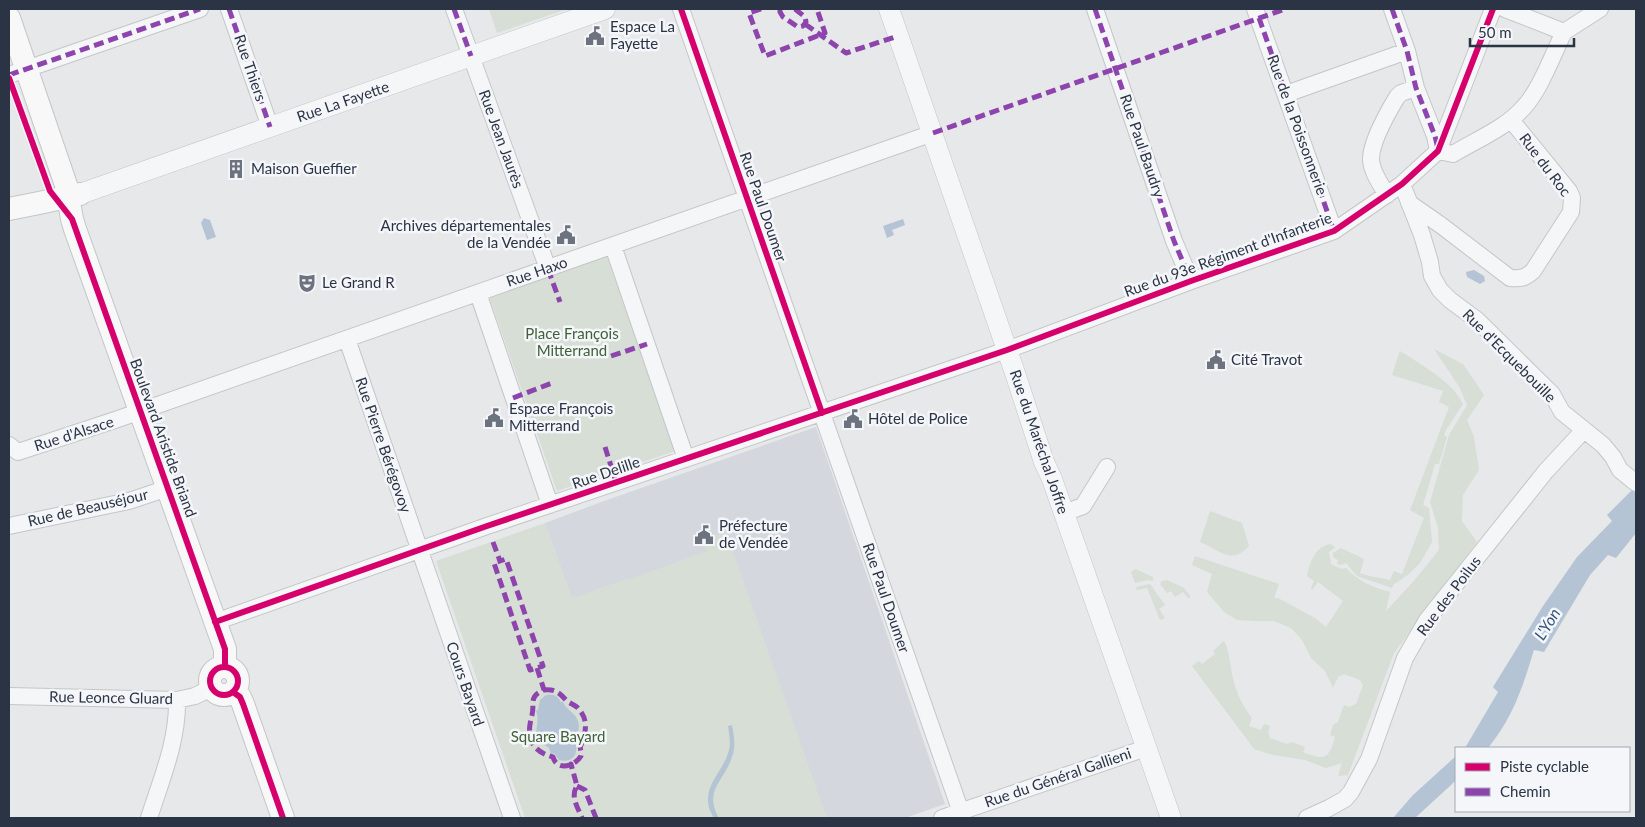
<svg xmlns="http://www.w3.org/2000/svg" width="1645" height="827" font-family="Lato,sans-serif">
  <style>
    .built { fill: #d4d7dd }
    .green { fill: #d6ded6 }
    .water { fill: #b4c4d5 }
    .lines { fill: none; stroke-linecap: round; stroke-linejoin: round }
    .minor-casing { stroke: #c4c6c8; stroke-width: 18 }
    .tertiary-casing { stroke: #c4c6c8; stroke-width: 21 }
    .secondary-casing { stroke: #c4c6c8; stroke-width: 24 }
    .minor { stroke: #f5f6f7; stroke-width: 16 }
    .tertiary { stroke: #f5f6f7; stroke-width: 20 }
    .secondary { stroke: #f8f8f8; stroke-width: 22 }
    .quiet { stroke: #8e44ad; stroke-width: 5; stroke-dasharray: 10 5; stroke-linecap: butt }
    .cycleway-casing { stroke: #f4f6f9; stroke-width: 9 }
    .cycleway { stroke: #d6006c; stroke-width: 6 }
    .labels { text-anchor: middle; stroke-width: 5; stroke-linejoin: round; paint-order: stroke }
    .poi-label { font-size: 15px; fill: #2b3445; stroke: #f4f6f9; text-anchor: start }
    .street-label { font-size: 15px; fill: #2b3445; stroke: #f4f6f9 }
    .park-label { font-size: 15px; fill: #3f6138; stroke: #f4f6f9 }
    .water-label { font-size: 16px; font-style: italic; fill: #34527a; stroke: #f4f6f9 }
  </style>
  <rect width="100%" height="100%" fill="#e6e8ea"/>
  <path class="built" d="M816 427 945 804 905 818H649L545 523 604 501Z"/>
  <path class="green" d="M489 9H567L497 33Z
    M607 256 675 451 557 491 489 296Z
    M1434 349 1463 364 1484 395 1467 420 1474 437 1479 470 1463 495 1462 521 1477 542 1394 653 1348 775 1338 776 1342 763 1326 768 1305 760 1273 755 1254 749 1192 666 1199 661 1202 664 1215 654 1213 651 1224 641C1229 650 1229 658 1231 668 1234 687 1240 703 1252 718L1249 726 1261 730 1264 724 1270 726 1268 732 1270 738 1287 744 1292 742 1305 747 1303 752C1325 761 1329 759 1335 737L1330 735 1333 725 1338 722 1344 705 1349 707 1356 704 1363 685 1360 680 1344 674 1338 677 1333 688 1325 671 1311 658 1302 640 1291 628 1274 621H1255L1237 620 1224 612 1207 592 1212 574 1192 565 1195 556 1279 584 1274 598H1278L1315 618 1326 627 1343 601 1318 582 1312 590 1311 588 1314 581 1307 576C1310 562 1315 547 1330 544L1335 547 1329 552 1331 564 1341 569 1346 568C1358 581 1374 588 1390 592L1386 611 1412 583 1439 550 1438 528 1430 502 1449 435 1467 405 1460 388Z
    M1400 351C1419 363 1454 383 1463 404L1446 430 1444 435 1447 437 1439 464H1435L1423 505 1429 508 1432 542 1420 563 1409 574 1393 585 1392 588 1357 576 1346 563 1341 565 1337 564 1338 560 1333 557V553L1341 548 1364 559 1360 573C1370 577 1379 577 1390 580L1394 571 1402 574 1424 518 1410 510 1449 407 1439 402 1443 391 1392 375Z
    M1210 511 1242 523 1249 546C1231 566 1219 549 1200 542Z
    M545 523 572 598 629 578 630 579 707 551 704 540 726 532 827 818H525L436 561Z
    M1135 569 1153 577V581L1147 580 1135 583 1131 572Z
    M1167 580 1184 588 1191 597 1188 598 1183 592 1175 597 1171 591 1167 593 1160 584 1162 581Z
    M1150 584 1165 605 1159 609 1165 618 1160 620 1147 588 1137 590 1136 587Z"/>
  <path class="water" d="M204 218 210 220 216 237 207 240 201 223Z
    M903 219 905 225 892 230 894 235 887 238 883 226Z
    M1474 270 1484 276 1485 281 1480 284 1467 277 1466 272Z
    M1636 486V533L1616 558 1608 555 1590 575 1544 652 1534 650C1523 686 1513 718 1488 748H1465L1498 692 1493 687 1543 606 1577 557 1612 521 1607 515Z
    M546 695C553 693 558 696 561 702H563C566 710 575 712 578 721 581 730 575 737 578 745H576C578 757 570 763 559 760L554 753 551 754 549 748C527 736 542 726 536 711L538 710 540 700Z
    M732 725C734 736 736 747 732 757 724 782 703 790 719 818H714C696 790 723 774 729 750 731 742 729 734 728 726Z
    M1456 756V780L1451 785 1415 818H1393L1413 795Z"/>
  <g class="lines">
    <g class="minor-casing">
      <path id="minor" d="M229 9 270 127
        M454 9 548 269
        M681 9 963 818
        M1095 9 1174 241 1191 281
        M1255 9 1334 231
        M1392 9 1407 51 1416 88 1435 136 1438 151
        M1505 9 1564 32
        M1564 32 1600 9
        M9 75 200 9
        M1286 94 1407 51
        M1438 151 1453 154C1476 140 1506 128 1524 107 1540 90 1553 54 1564 32
        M1402 184 1422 235 1430 262 1432 276 1440 290 1450 300 1477 320 1552 394 1562 412 1603 445 1613 457 1620 470 1636 483
        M1387 195C1381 185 1371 171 1371 159 1371 141 1388 112 1397 97L1401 93 1416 88
        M1409 203 1442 226 1510 278C1521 279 1525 278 1533 271L1571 212 1572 198 1569 191 1511 120
        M613 246 686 459
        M478 293 550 505
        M347 339 512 818
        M9 445 18 452 118 419 933 133
        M1064 513 1083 506 1107 467
        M9 526 129 501 168 488
        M215 622 487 526 1007 350 1191 281 1334 231 1402 184 1438 151 1493 9
        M9 696 177 700 195 696 211 688
        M149 818C161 780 178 741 177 700
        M942 818 1146 748
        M1307 818 1329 808 1345 799 1351 792 1369 759 1405 658 1427 620 1546 471 1583 431"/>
    </g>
    <g class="tertiary-casing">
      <path id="tertiary" d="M889 9 1015 373 1044 462 1052 479 1171 818
        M80 194 605 9"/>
    </g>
    <g class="secondary-casing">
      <path id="secondary" d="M9 18 66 185 72 219 75 229 225 649V667
        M9 209 39 203 80 194
        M210 681a14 14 0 1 1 28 0a14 14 0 1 1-28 0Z
        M233 692 240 697 243 704 283 818"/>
    </g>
    <use href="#minor" class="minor"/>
    <use href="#tertiary" class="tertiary"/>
    <use href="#secondary" class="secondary"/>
    <path class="quiet" d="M229 9 270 127
      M454 9 471 56
      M761 9 749 13 765 56 825 33 817 9
      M780 9V12L783 17 798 27 803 26 806 22 805 17 795 9
      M1095 9 1174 241 1191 281
      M1392 9 1407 51 1416 88 1435 136 1438 149
      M1259 18 1334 231
      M805 24 846 53 898 36
      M9 75 200 9
      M933 133 1285 9
      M548 269 560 302
      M611 356 647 344
      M513 398 552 383
      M605 447 616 482
      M493 542 500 561 506 559 543 666 530 670 494 563 500 561
      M537 668 544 690
      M544 690C554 689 559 692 565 699 568 703 574 704 578 708 589 720 586 732 581 745 579 748 582 752 581 756 575 766 557 772 553 757 530 751 526 736 532 715 535 704 528 696 544 690Z
      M572 769 571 764 577 786C570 796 578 808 582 818
      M577 786 585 790 596 818"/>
    <g class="cycleway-casing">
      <path id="cycleway" d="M681 9 822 413
        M9 78 50 191 72 219 225 649V667
        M215 622 487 526 1007 350 1191 281 1334 231 1402 184 1438 151 1493 9
        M210 681a14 14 0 1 1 28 0a14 14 0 1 1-28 0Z
        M233 692 240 697 243 704 283 818"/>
    </g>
    <use href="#cycleway" class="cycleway"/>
  </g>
  <defs>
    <g id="civic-bare" transform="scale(1.5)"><path d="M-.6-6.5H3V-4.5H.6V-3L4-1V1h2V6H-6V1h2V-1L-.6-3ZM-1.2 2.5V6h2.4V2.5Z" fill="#6c737f" stroke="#f4f6f9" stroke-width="2.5" paint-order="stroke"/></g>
    <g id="building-bare" transform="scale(1.5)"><path d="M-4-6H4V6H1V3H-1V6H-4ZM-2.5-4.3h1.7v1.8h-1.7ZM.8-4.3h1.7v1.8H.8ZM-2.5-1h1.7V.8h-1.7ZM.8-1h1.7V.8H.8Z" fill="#6c737f" stroke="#f4f6f9" stroke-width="2.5" paint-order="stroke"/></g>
    <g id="theatre-bare" transform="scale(1.5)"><path d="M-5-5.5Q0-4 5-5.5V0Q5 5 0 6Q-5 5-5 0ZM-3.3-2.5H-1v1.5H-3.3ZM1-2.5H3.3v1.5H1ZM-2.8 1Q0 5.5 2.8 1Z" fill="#6c737f" stroke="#f4f6f9" stroke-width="2.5" paint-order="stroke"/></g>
  </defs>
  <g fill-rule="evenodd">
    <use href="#civic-bare" x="595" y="36"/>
    <use href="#building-bare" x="236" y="169"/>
    <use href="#civic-bare" x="566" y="235"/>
    <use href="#theatre-bare" x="307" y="283"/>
    <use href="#civic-bare" x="1216" y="360"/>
    <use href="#civic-bare" x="494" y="418"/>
    <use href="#civic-bare" x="853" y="419"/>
    <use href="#civic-bare" x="704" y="535"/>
  </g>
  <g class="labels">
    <g class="poi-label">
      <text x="610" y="32">Espace La<tspan x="610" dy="17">Fayette</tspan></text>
      <text x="251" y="174">Maison Gueffier</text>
      <text x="551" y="231" text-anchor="end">Archives départementales<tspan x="551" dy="17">de la Vendée</tspan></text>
      <text x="322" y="288">Le Grand R</text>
      <text x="1231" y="365">Cité Travot</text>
      <text x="509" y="414">Espace François<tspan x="509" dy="17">Mitterrand</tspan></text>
      <text x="868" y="424">Hôtel de Police</text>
      <text x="719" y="531">Préfecture<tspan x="719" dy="17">de Vendée</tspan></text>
    </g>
    <g class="street-label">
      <text transform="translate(250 68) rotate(71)" y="5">Rue Thiers</text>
      <text transform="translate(343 102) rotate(-19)" y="5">Rue La Fayette</text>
      <text transform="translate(1297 125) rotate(70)" y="5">Rue de la Poissonnerie</text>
      <text transform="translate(501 139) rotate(70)" y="5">Rue Jean Jaurès</text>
      <text transform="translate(1142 146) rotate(71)" y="5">Rue Paul Baudry</text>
      <text transform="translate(1545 165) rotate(53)" y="5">Rue du Roc</text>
      <text transform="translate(763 207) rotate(71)" y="5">Rue Paul Doumer</text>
      <text transform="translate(1228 255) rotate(-20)" y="5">Rue du 93e Régiment d'Infanterie</text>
      <text transform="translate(537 272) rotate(-19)" y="5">Rue Haxo</text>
      <text transform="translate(1509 356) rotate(45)" y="5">Rue d'Ecquebouille</text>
      <text transform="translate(74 434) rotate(-18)" y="5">Rue d'Alsace</text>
      <text transform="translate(163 438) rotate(70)" y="5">Boulevard Aristide Briand</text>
      <text transform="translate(1039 442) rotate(71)" y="5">Rue du Maréchal Joffre</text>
      <text transform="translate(383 445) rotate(71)" y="5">Rue Pierre Bérégovoy</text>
      <text transform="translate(606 473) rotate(-19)" y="5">Rue Delille</text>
      <text transform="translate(88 508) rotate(-13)" y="5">Rue de Beauséjour</text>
      <text transform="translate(1449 596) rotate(-53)" y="5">Rue des Poilus</text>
      <text transform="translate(886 598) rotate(71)" y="5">Rue Paul Doumer</text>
      <text transform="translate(465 684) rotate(71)" y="5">Cours Bayard</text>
      <text transform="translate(111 698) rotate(1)" y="5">Rue Leonce Gluard</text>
      <text transform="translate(1058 778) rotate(-19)" y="5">Rue du Général Gallieni</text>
    </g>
    <g class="park-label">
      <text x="572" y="339">Place François<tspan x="572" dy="17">Mitterrand</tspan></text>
      <text x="558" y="742">Square Bayard</text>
    </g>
    <g class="water-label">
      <text transform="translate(1547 624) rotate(-58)" y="6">L'Yon</text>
    </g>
  </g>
  <rect width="1645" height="827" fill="none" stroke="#2b3445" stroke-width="20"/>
  <rect x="1455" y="747" width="175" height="65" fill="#f4f6f9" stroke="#a4a8b1"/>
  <rect x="1465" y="763" width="25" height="8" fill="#d6006c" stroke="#a4a8b1"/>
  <text x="1500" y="772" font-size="15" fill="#2b3445">Piste cyclable</text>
  <rect x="1465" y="788" width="25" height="8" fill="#8e44ad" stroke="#a4a8b1"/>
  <text x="1500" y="797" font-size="15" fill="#2b3445">Chemin</text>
  <path d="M1470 38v8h104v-8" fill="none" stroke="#2b3445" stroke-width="2.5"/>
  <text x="1478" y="38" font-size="15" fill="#2b3445" stroke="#f4f6f9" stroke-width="4" paint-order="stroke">50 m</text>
</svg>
